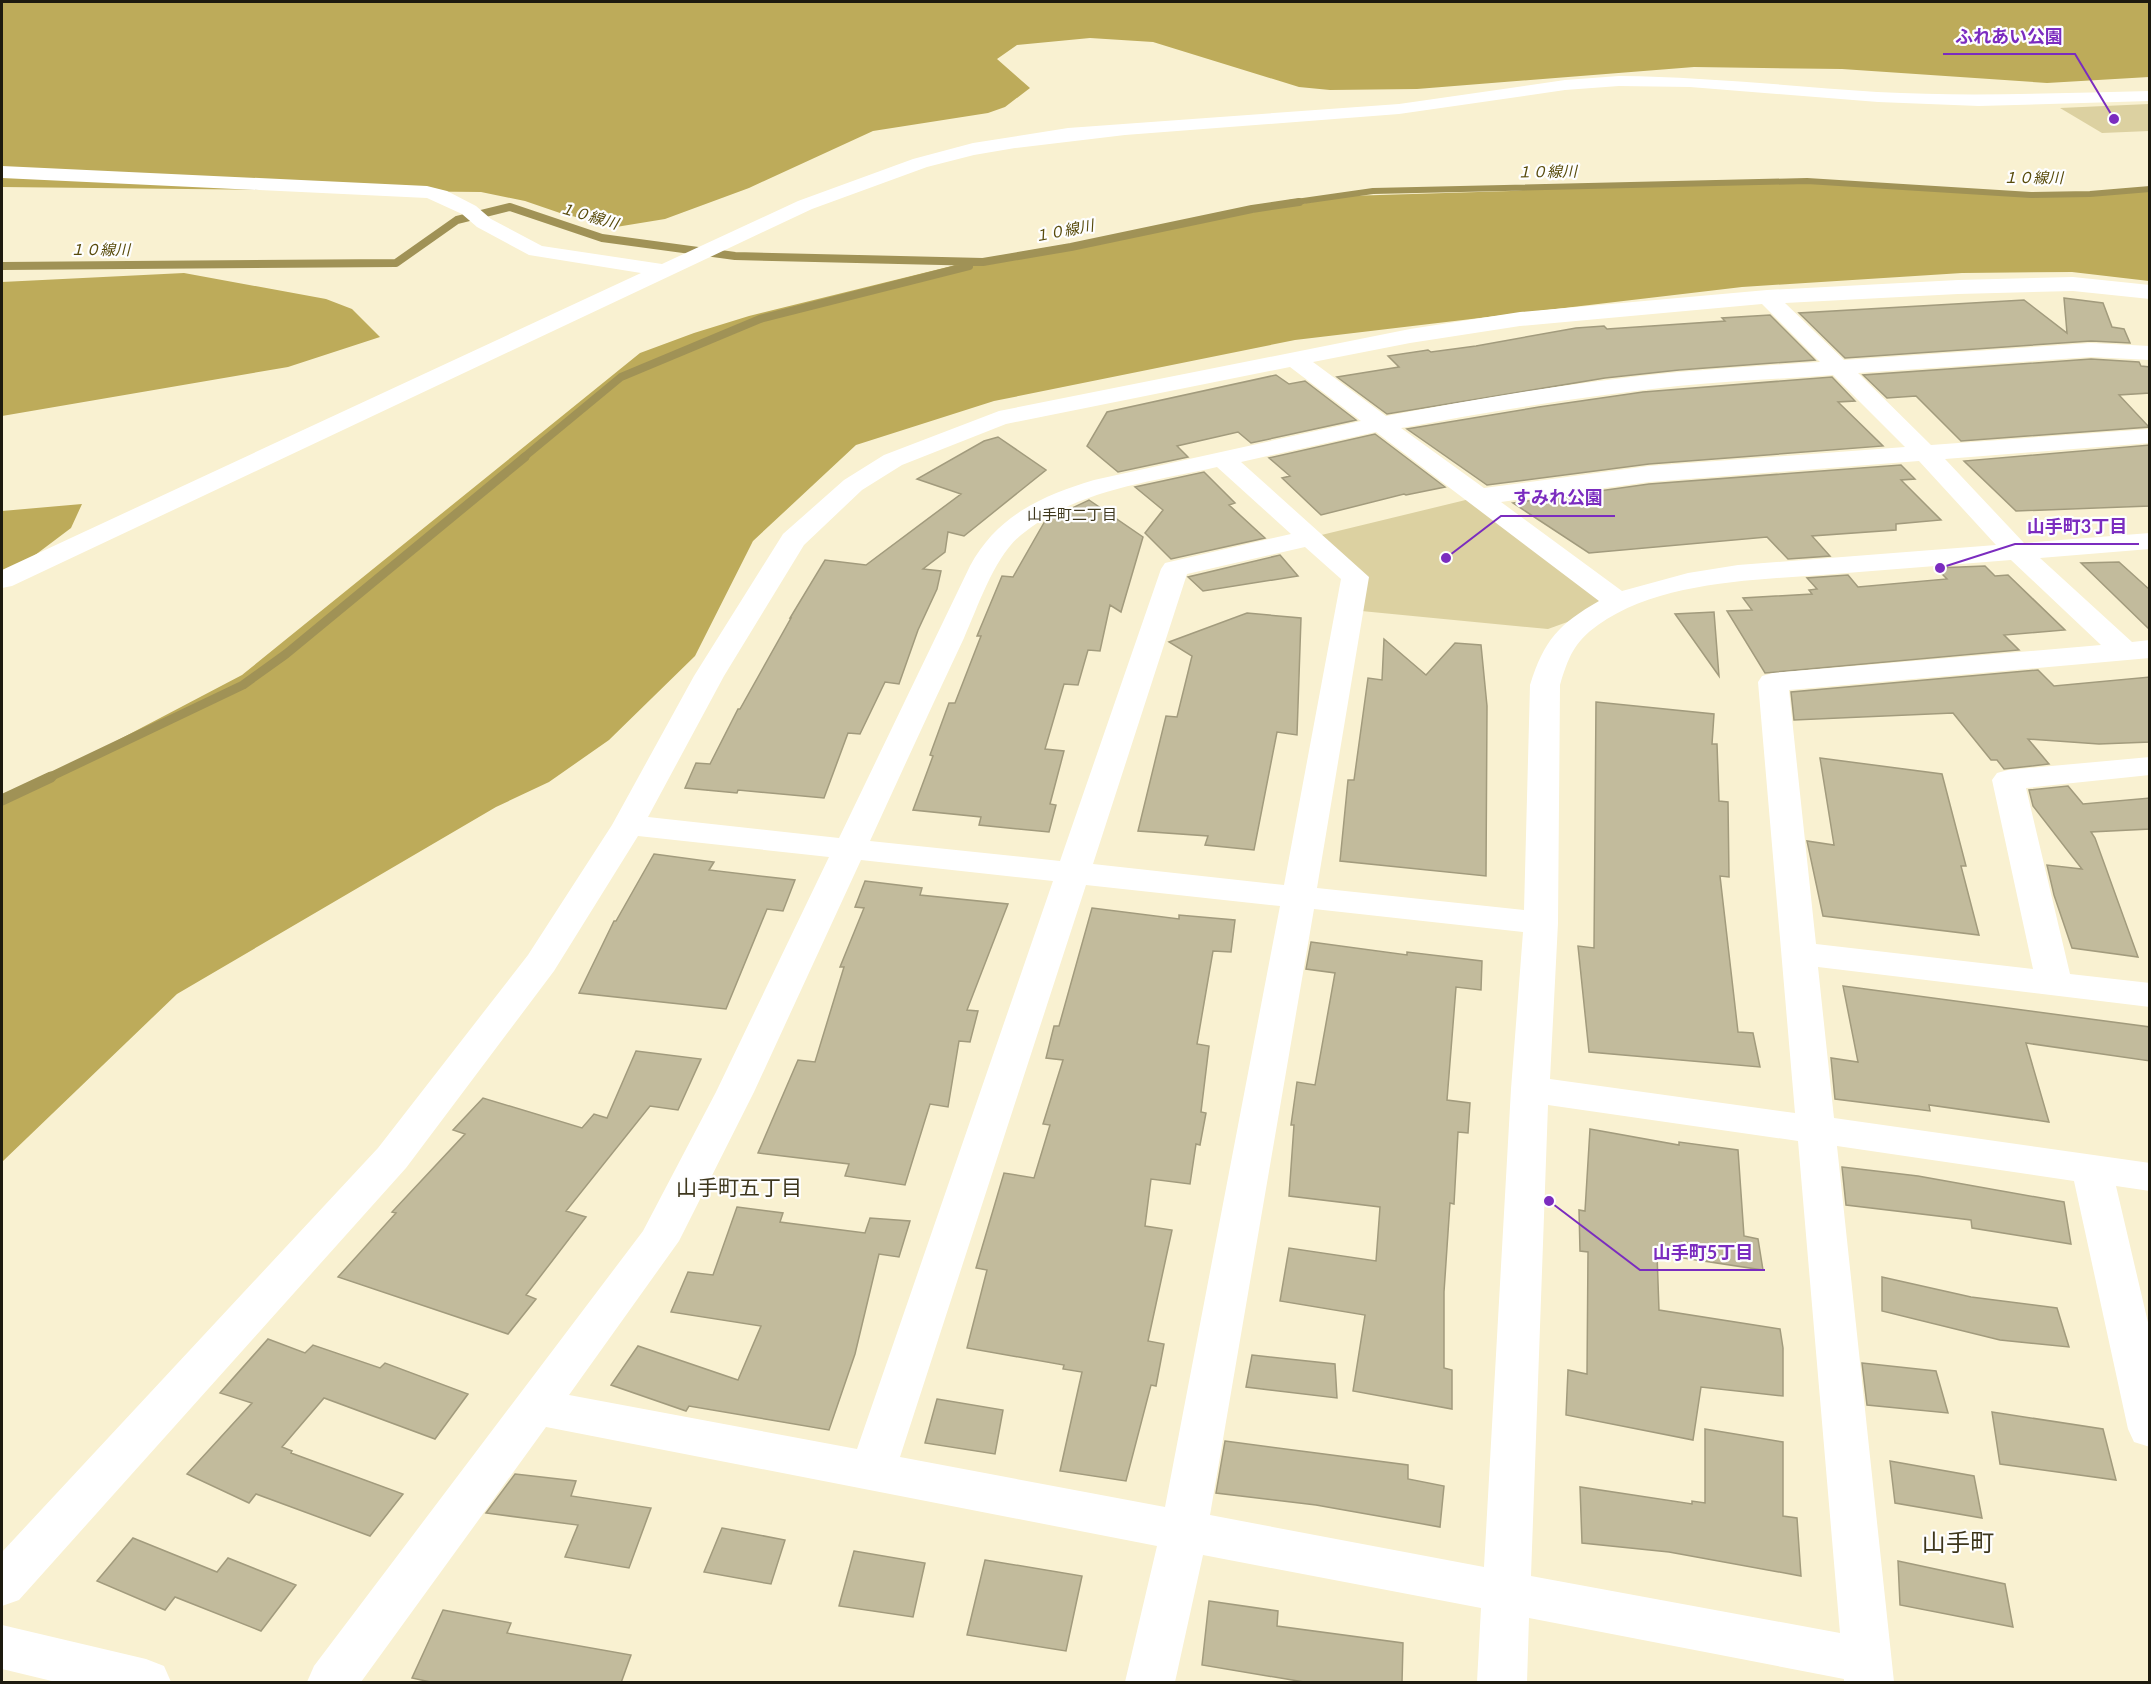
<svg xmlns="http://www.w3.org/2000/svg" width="2151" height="1684" font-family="Lato,'Noto Sans JP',sans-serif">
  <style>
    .green { fill: #dcd1a1 }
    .forest { fill: #bdab5a }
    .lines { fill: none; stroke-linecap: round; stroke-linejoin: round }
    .stream-far3 { stroke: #a09256; stroke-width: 6 }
    .stream-far2 { stroke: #a09256; stroke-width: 8 }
    .stream-far1 { stroke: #a09256; stroke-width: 9 }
    .stream { stroke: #a09256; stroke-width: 11 }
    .building { fill: #c2bb9c; stroke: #a29b7d; stroke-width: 1.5 }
    .minor { fill: #fff; fill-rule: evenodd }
    .labels { text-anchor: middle; stroke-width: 4.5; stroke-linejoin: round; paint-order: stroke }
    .far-water-label { font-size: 15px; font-style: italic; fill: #584b0b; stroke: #fefefe }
    .far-neighbourhood-label { font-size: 15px; fill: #3e371d; stroke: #fefefe }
    .near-neighbourhood-label { font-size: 21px; fill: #3e371d; stroke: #fefefe }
    .near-quarter-label { font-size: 24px; fill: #3e371d; stroke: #fefefe }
    .leader { fill: none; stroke: #7b2cbf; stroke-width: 2 }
    .callout-dot { fill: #7b2cbf; stroke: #fefefe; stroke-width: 2 }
    .callout-label { font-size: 18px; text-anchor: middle; font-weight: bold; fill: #7b2cbf; stroke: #fefefe; stroke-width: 4.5; stroke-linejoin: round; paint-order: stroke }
  </style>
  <rect width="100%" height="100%" fill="#f9f1d1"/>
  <path class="green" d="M2149 104V131L2102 133 2060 108Z
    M1478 497 1620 603 1548 629 1351 610 1355 577 1309 538Z"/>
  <path class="forest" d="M2 2H2149V77L2047 83 1842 69 1694 67 1417 89 1330 90 1299 87 1153 42 1090 38 1017 45 997 59 1030 88 1005 107 988 113 873 131 749 188 665 219 616 227 560 213 525 201 481 192 2 187Z
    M1800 179 1899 187 2090 196 2149 190V281L2072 272 1962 273 1742 287 1295 340 994 401 856 445 753 541 695 656 609 740 549 782 496 807 177 994 2 1162V801L242 675 640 353 694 333 749 316 976 260 1347 196 1511 191 1585 185Z
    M184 273 326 299 352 309 380 337 288 367 2 416V282Z
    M82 504 71 528 2 580V511Z"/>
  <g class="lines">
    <path class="stream-far3" d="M1289 203 1373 191 1807 181 2031 195 2090 194 2150 189"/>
    <path class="stream-far2" d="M2 266 396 263 457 220 510 207 602 238 735 256 983 262 1071 247 1252 209 1299 202
      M523 458 621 377 760 319 969 266"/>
    <path class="stream-far1" d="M48 778 243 685 286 654 525 457"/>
    <path class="stream" d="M2 800 51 777"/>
  </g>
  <path class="building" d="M2064 298 2103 303 2112 327 2124 329 2130 343 2091 341 1845 358 1799 313 2024 300 2067 333Z
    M1770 315 1815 360 1679 370 1605 378 1387 414 1337 377 1399 367 1388 356 1428 350 1431 352 1476 346 1576 328 1604 326 1607 329 1725 321 1722 318Z
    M2091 359 2139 362 2141 366 2150 367V393L2119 395 2149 427 1961 441 1916 396 1887 398 1863 375Z
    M1276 375 1289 384 1305 381 1356 420 1251 443 1238 432 1177 446 1188 457 1118 472 1087 446 1107 412Z
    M1832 377 1855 401 1838 402 1883 446 1649 464 1487 485 1407 429 1539 407 1643 392Z
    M1375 434 1445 487 1406 495 1404 494 1321 515 1282 478 1290 476 1269 458Z
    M998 437 1046 470 964 536 948 532 945 552 923 569 941 571 937 589 918 630 899 684 885 682 860 734 848 733 824 798 738 790 737 793 685 788 696 763 710 764 738 709H740L791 618H790L825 560 866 565 961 494 917 479 984 441Z
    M2150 445V506L2016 511 1964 461Z
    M1901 465 1915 479 1901 480 1941 520 1896 524V530L1812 536 1830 556 1788 559 1767 537 1589 553 1513 503 1649 484Z
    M1204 472 1235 503 1229 505 1265 538 1171 559 1145 533 1163 510 1135 487Z
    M1089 500 1143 537 1121 612 1110 605 1100 651 1088 650 1078 685 1064 684 1045 749 1064 751 1050 804 1056 805 1049 832 979 825 981 817 913 810 933 756 930 755 949 703H955L981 636H977L1002 576 1013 577 1045 521Z
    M1280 555 1298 576 1203 591 1188 577Z
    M2119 562 2150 590V630L2081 563Z
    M1985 566 1995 576 2008 575 2065 630 2004 635 2019 650 1765 673 1727 611 1752 610 1743 598 1812 594 1809 590 1817 589 1807 578 1848 575 1858 587 1947 579 1936 568Z
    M1714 612 1719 676 1675 614Z
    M1247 613 1301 618 1297 735 1277 732 1254 850 1205 845 1208 836 1138 831 1166 716 1177 717 1192 656 1169 642Z
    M1384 639 1426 675 1455 643 1481 645 1487 706 1486 876 1340 861 1348 780H1354L1368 678 1382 680Z
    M2038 670 2054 686 2150 677V742L2099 744 2028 739 2049 764 2004 769 1997 760H1991L1953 713 1794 720 1791 692Z
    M1596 702 1714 714 1712 744H1717L1719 801 1728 802 1729 877 1720 876 1738 1032 1753 1033 1760 1067 1589 1052 1578 946 1594 948Z
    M1820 758 1942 774 1966 866H1961L1979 935 1823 916 1807 841 1834 845Z
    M2068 786 2083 804 2150 798V829L2091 832 2095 838 2138 957 2072 948 2054 895 2047 865 2082 869 2033 806 2029 790Z
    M654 854 714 862 709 870 795 880 783 911 767 909 726 1009 579 993 614 921H616Z
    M865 881 922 888 920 895 1008 904 967 1010 978 1011 970 1042 959 1041 948 1107 930 1104 905 1185 845 1176 849 1164 758 1153 798 1060 815 1062 844 967H840L864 908 855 907Z
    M1092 908 1179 919V915L1235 920 1231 952 1213 951 1197 1044 1209 1046 1201 1112 1206 1113 1200 1145 1196 1144 1190 1184 1151 1179 1145 1226 1172 1230 1148 1341 1164 1344 1156 1386 1151 1385 1126 1481 1060 1471 1082 1372 1063 1369 1064 1365 967 1348 987 1270 976 1268 1004 1173 1034 1178 1050 1125 1043 1124 1063 1060 1046 1058 1054 1026H1059Z
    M1311 942 1407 955V952L1482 961 1481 990 1456 987 1447 1100 1470 1103 1468 1133 1458 1132 1454 1204 1450 1203 1444 1292V1368L1452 1370V1409L1353 1391 1365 1315 1280 1301 1289 1248 1376 1261 1380 1207 1289 1196 1294 1125H1291L1297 1082 1315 1085 1335 973 1306 969Z
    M1843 986 2150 1027V1061L2026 1043 2049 1122 1929 1105 1930 1111 1835 1099 1831 1058 1858 1062Z
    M636 1051 701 1059 678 1110 650 1106 566 1211 586 1217 526 1295 536 1299 508 1334 338 1277 396 1213 392 1212 465 1134 453 1130 483 1098 582 1128 594 1114 607 1118Z
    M1590 1129 1679 1145V1142L1738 1150 1744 1236 1758 1239 1763 1270 1657 1254 1659 1310 1780 1329 1783 1348V1396L1701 1387 1693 1440 1566 1415 1568 1370 1587 1374 1588 1252 1580 1251 1579 1210 1585 1211Z
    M1842 1167 1918 1176 2064 1202 2071 1244 1972 1228 1971 1220 1846 1205Z
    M737 1207 783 1213 780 1222 865 1233 870 1218 910 1221 899 1257 879 1254 855 1354 829 1430 689 1406 686 1411 611 1385 638 1346 738 1380 761 1326 671 1312 688 1272 713 1275Z
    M1882 1277 1971 1297 2057 1308 2069 1347 2000 1340 1882 1311Z
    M268 1339 305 1353 313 1345 380 1368 385 1363 468 1394 435 1439 324 1398 282 1447 292 1451 291 1453 403 1494 370 1536 256 1494 249 1503 187 1474 252 1403 220 1393Z
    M1252 1355 1335 1364 1337 1398 1246 1387Z
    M1862 1363 1936 1371 1948 1413 1867 1405Z
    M937 1399 1003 1410 995 1454 925 1443Z
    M1992 1412 2103 1429 2116 1480 2000 1464Z
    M1705 1429 1783 1442V1516L1797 1518 1801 1576 1669 1552 1582 1543 1580 1487 1692 1504V1501L1705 1503Z
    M1225 1441 1408 1465V1479L1444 1486 1440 1527 1316 1505 1216 1493Z
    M1890 1461 1974 1476 1982 1518 1895 1503Z
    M515 1474 576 1481 571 1496 651 1508 629 1568 565 1557 578 1525 486 1513Z
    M722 1528 785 1540 771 1584 704 1572Z
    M133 1538 217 1572 228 1558 296 1585 261 1631 175 1597 165 1610 97 1581Z
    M854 1551 925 1563 913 1617 839 1606Z
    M985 1560 1082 1576 1066 1651 967 1635Z
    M1898 1561 2005 1584 2013 1627 1900 1605Z
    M1209 1601 1278 1611 1277 1626 1403 1643 1402 1683H1310L1202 1665Z
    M443 1610 511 1623 507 1633 631 1655 621 1683H435L412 1678Z"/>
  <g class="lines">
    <path class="minor" d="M1619 76C1705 77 1791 86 1877 92 1968 97 2059 93 2150 91V101L1979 106 1878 102 1690 87 1619 86 1565 90 1399 114 1125 135 1015 148 974 155 927 167 812 209 12 586 2 588V570L641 273 529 255 477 227 462 214 427 198 2 178V166L427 186 447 191 476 206 491 219 542 246 662 264 798 201 913 159 973 143 1068 128 1399 104 1565 80Z
      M2073 277 2150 285V299L2073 291 1958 294 1785 303 1844 360 2091 343 2150 346V360L2091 357 1858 373 1931 445 2150 429V443L1945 459 2024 543 2150 533V549L2040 558 2132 642 2150 640V658L1789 690 1816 944 2033 969 1992 780 1997 773 2008 770 2150 757V775L2026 788 2070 974 2150 983V1007L1818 967 1834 1118 2150 1163V1191L2116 1186 2150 1331V1447L2134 1442 2128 1429 2074 1181 1837 1146 1894 1682H1844V1679L1529 1618 1527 1682H1477L1481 1608 1203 1555 1175 1682H1125L1157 1546 546 1427 361 1682H307L314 1666 643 1231 716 1092 829 857 638 836 554 971 406 1168 19 1600 2 1606V1552L378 1148 528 955 612 825 694 676 783 534 844 480 884 455 999 411 1410 329 1520 312 1767 290 1958 280ZM1762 304 1820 362C1773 365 1726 368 1679 372 1580 381 1483 398 1386 416L1313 362 1410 343 1520 326ZM1290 367 1361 421 1094 480C1041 496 997 516 970 566L839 838 648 817 724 676 804 545 862 490 902 465 1006 424ZM1833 375 1905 447 1649 466 1484 488 1401 428C1493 411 1585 396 1678 386 1729 381 1781 379 1833 375ZM1376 432 1599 601C1559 624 1544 640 1530 685L1524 910 1317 888 1369 577 1241 462ZM1919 461 1996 545 1738 565 1688 573 1622 591 1501 502 1649 482ZM1217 467 1291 534 1165 563 1161 569 1060 861 870 841C901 773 932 706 964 638 978 607 994 557 1021 535 1075 490 1151 482 1217 467ZM1305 547 1341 579 1284 885 1093 864 1187 574ZM2011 560 2101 645 1773 673 1762 676 1758 682 1795 1113 1550 1079 1558 923 1560 685C1568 658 1574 642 1598 625 1661 580 1759 580 1834 574 1893 569 1952 565 2011 560ZM861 860 1053 881 857 1449 569 1395 679 1241 754 1092ZM1086 885 1280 906 1165 1507 900 1457ZM1314 909 1523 932 1511 1089 1484 1567 1210 1515ZM1548 1105 1798 1141 1840 1633 1531 1576Z
      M2 1625 146 1659 164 1666 171 1682H56L2 1669Z"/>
  </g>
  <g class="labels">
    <g class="far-water-label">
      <text transform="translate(1547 172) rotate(-1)" y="5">１０線川</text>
      <text x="2033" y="183">１０線川</text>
      <text transform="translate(589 216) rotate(16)" y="5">１０線川</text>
      <text transform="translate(1064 231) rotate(-11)" y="5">１０線川</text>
      <text x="100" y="255">１０線川</text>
    </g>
    <g class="far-neighbourhood-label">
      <text x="1072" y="520">山手町二丁目</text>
    </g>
    <g class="near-neighbourhood-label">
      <text x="739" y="1195">山手町五丁目</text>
    </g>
    <g class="near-quarter-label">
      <text x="1958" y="1551">山手町</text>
    </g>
  </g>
  <path class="leader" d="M2114 119L2075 54H1943M1446 558L1501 516H1615M1940 568L2015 544H2139M1549 1201L1640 1270H1765"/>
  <g class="callout-dot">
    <circle cx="2114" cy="119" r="6"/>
    <circle cx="1446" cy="558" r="6"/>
    <circle cx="1940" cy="568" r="6"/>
    <circle cx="1549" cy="1201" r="6"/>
  </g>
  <g class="callout-label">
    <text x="2009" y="43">ふれあい公園</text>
    <text x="1558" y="504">すみれ公園</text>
    <text x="2077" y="533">山手町3丁目</text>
    <text x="1703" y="1259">山手町5丁目</text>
  </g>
  <rect width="2151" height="1684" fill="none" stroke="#1d1a0f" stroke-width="6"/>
</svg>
